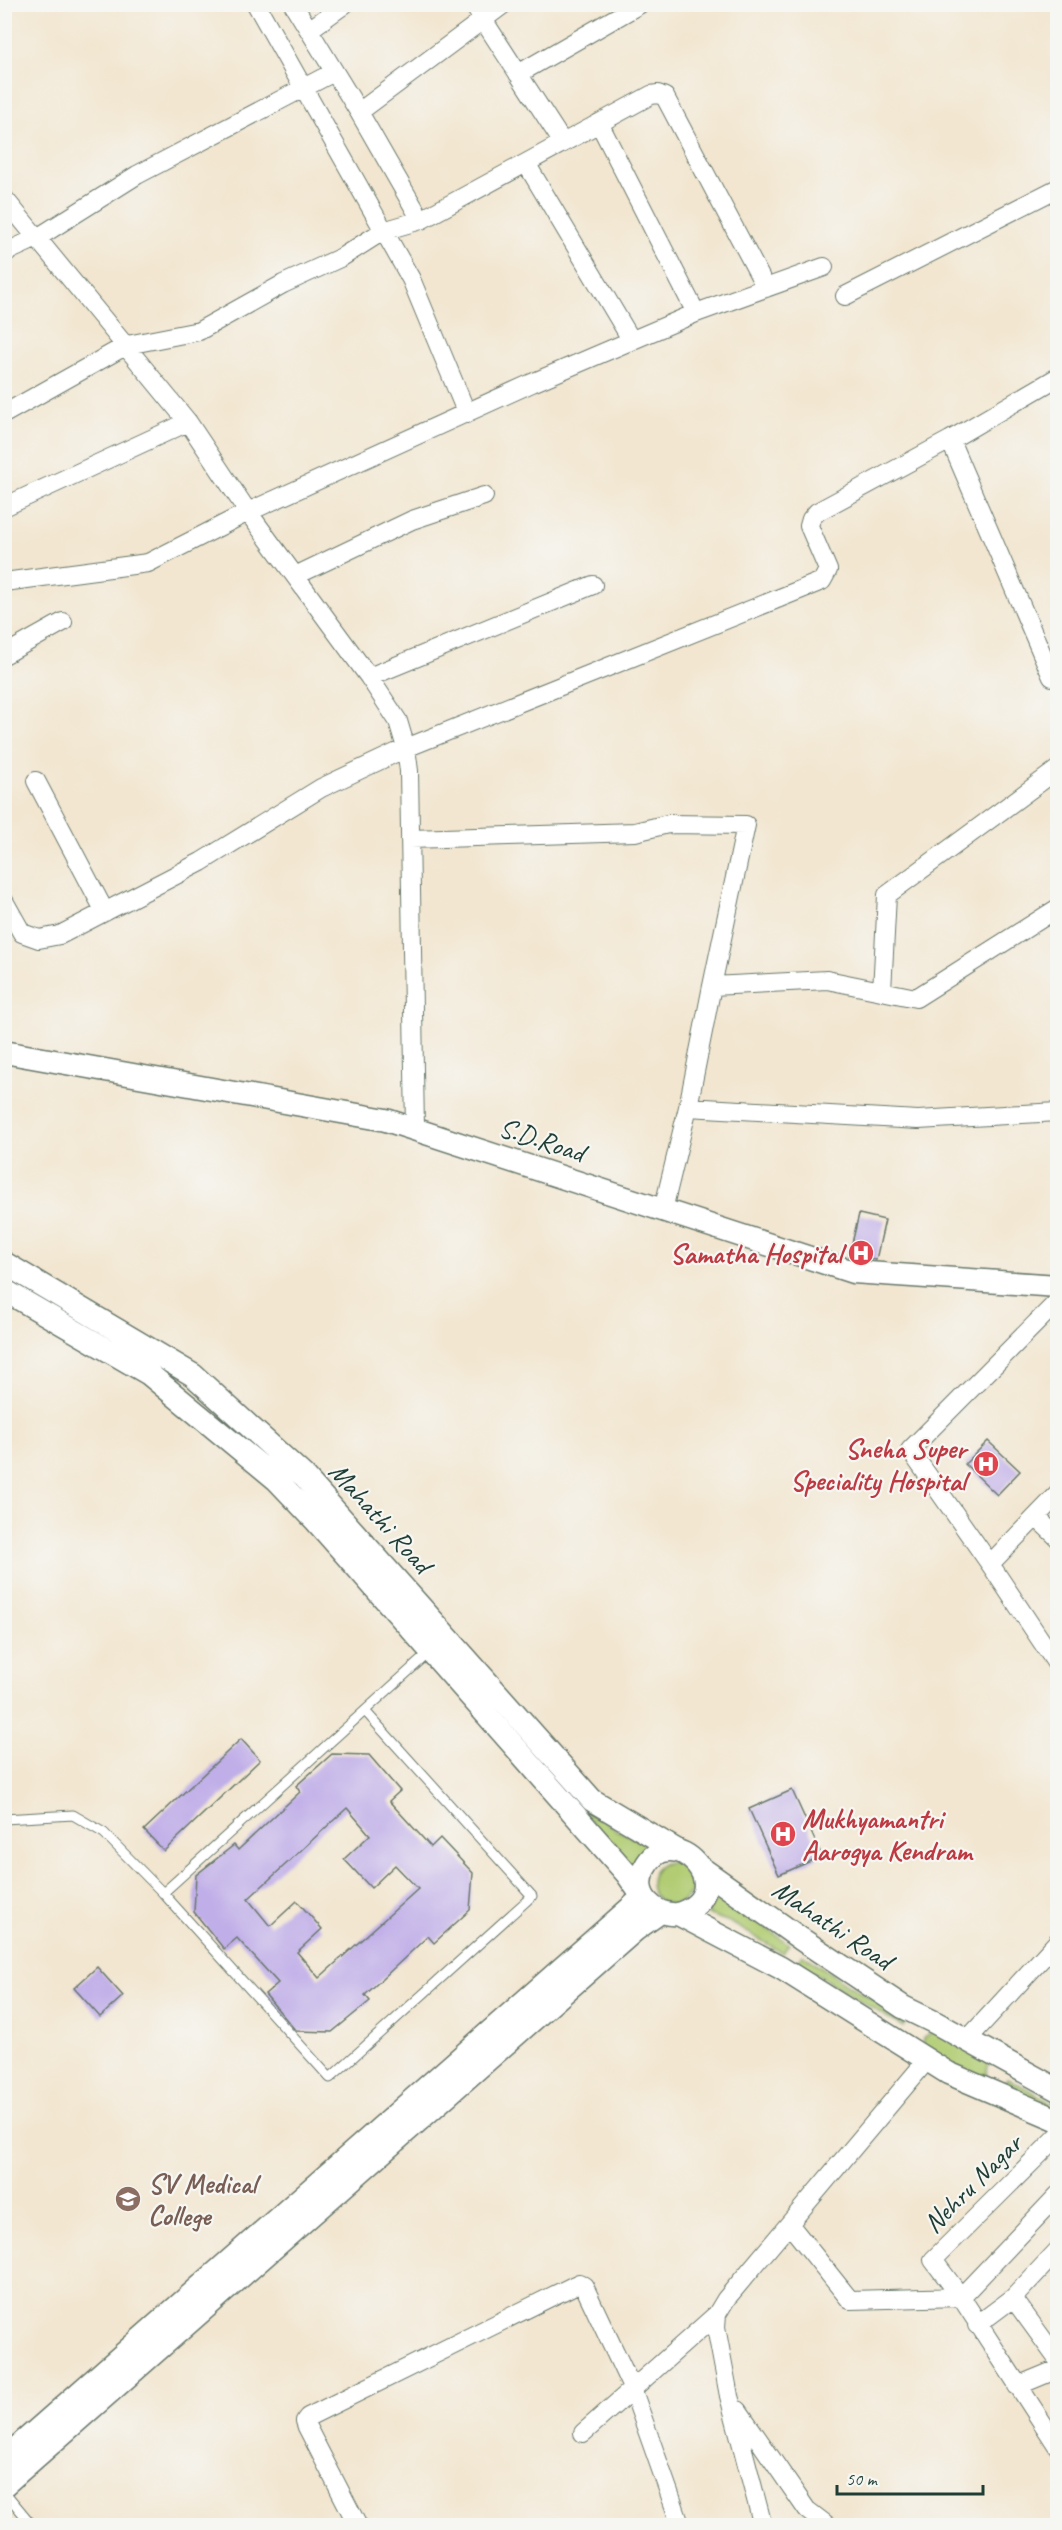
<svg xmlns="http://www.w3.org/2000/svg" width="1062" height="2530" font-family="Caveat,sans-serif">
  <style>
    .green { fill: #b1cc72; stroke: #688453; stroke-width: 1.5 }
    .building { fill: #c0aee8; fill-rule: evenodd }
    .lines { fill: none; stroke-linecap: round; stroke-linejoin: round }
    .service-casing { stroke: #69786b; stroke-width: 11 }
    .minor-casing { stroke: #69786b; stroke-width: 20 }
    .tertiary-casing { stroke: #69786b; stroke-width: 25 }
    .service { stroke: #fff; stroke-width: 9 }
    .minor { stroke: #fff; stroke-width: 18 }
    .tertiary { stroke: #fff; stroke-width: 22 }
    .labels { text-anchor: middle; stroke-width: 4.5; stroke-linejoin: round; paint-order: stroke }
    .street-label { font-size: 28px; fill: #1f3d34; stroke: #f6f6f2 }
    .health-label { font-size: 28px; font-weight: bold; fill: #be3a42; stroke: #f6f6f2; text-anchor: end }
    .education-label { font-size: 28px; font-weight: bold; fill: #785e54; stroke: #f6f6f2; text-anchor: start }
  </style>
  <rect width="100%" height="100%" fill="#f6f6f2"/>
  <filter id="ink" filterUnits="userSpaceOnUse"><feTurbulence type="fractalNoise" baseFrequency=".0167" numOctaves="2"/><feDisplacementMap in="SourceGraphic" scale="12" xChannelSelector="R" yChannelSelector="G"/><feConvolveMatrix kernelMatrix="1 2 1 2 8 2 1 2 1" color-interpolation-filters="sRGB"/></filter>
  <filter id="wash" filterUnits="userSpaceOnUse"><feTurbulence type="fractalNoise" baseFrequency=".008" numOctaves="4" result="noise"/><feDisplacementMap in="SourceGraphic" scale="24" xChannelSelector="R" yChannelSelector="G"/><feGaussianBlur stdDeviation="1.35" result="paint"/><feColorMatrix in="noise" values="0 0 0 0 0 0 0 0 0 0 0 0 0 0 0 0 0 1.4 0 .05"/><feComposite in="paint" operator="in"/></filter>
  <g filter="url(#wash)">
    <rect width="100%" height="100%" fill="#f2e6d0"/>
    <path class="green" d="M582 1803 617 1830 650 1845 638 1856 631 1866 578 1807Z
      M651 1883a21 21 0 1 1 42 0a21 21 0 1 1-42 0Z
      M718 1895 789 1944 783 1953 730 1922 707 1914Z
      M802 1954 848 1985 908 2019 903 2027 797 1962Z
      M934 2030 989 2062 986 2075 974 2081 923 2045 924 2038Z
      M1008 2078 1057 2106V2115L1002 2088Z"/>
    <g id="blocks">
      <path class="building" d="M859 1214 885 1220 876 1260 849 1256Z
        M988 1441 1020 1471 997 1495 965 1464Z
        M241 1739 260 1760 164 1851 144 1830Z
        M332 1754 369 1755 400 1791 389 1801 431 1847 440 1838 473 1873 470 1910 434 1943 428 1936 365 1995 370 2001 332 2032 296 2031 265 1994 278 1983 237 1938 224 1949 194 1912 196 1875 234 1845 238 1850 300 1792 296 1786ZM347 1808 370 1835 344 1859 371 1888 395 1865 418 1889 319 1978 297 1952 322 1929 297 1901 270 1926 248 1899Z
        M792 1790 822 1856 779 1875 749 1809Z
        M97 1967 123 1996 100 2017 74 1988Z"/>
    </g>
  </g>
  <g filter="url(#ink)">
    <use href="#blocks" fill-opacity="0" stroke="#69786b" stroke-width="1.5"/>
    <g class="lines">
      <g class="service-casing">
        <path id="service" d="M365 1711 532 1896 330 2078 163 1893 431 1651
          M4 1819 73 1815 104 1833 163 1893
          M4 2491 33 2526"/>
      </g>
      <g class="minor-casing">
        <path id="minor" d="M256 4 411 279 467 414
          M293 4 359 112 421 220
          M473 4 563 143
          M309 30 345 4
          M518 74 640 4
          M359 112 504 4
          M599 123 696 313
          M526 163 632 341
          M4 198 188 422 248 512 369 677 398 721 406 748 409 771 415 1129
          M4 253 37 238 137 175 334 72
          M845 296 1058 188
          M4 414 127 345 199 331 283 284 342 257 383 231 421 220 651 95 658 94 665 97 766 288
          M950 440 1052 677 1058 672
          M4 507 188 422
          M295 576 412 520 484 496
          M4 582 148 563 248 512 532 383 696 313 824 267
          M4 655 63 622
          M369 677 593 585
          M36 781 105 912
          M410 839 635 832 668 824 746 825 712 986
          M4 901 22 933 39 939 60 935 201 862 321 788 406 748 822 581 828 570 809 526 811 519 817 512 950 440 1058 377
          M882 991 887 895 1058 769
          M688 1107 712 986 827 980 916 998 1058 908
          M663 1210 688 1107 918 1120 1058 1112
          M1058 1494 990 1564 1058 1666
          M1036 1517 1058 1538
          M990 1564 910 1450 1058 1301
          M966 2041 1058 1941
          M1058 2195 961 2297 1058 2447
          M790 2225 850 2300 961 2297
          M961 2297 933 2260 1058 2136
          M1013 2298 1058 2360
          M977 2325 1013 2298 1058 2250
          M1017 2386 1058 2369
          M738 2410 807 2510 828 2526
          M583 2433 717 2314
          M358 2526 307 2427 305 2421 308 2417 579 2283 584 2286 632 2388 681 2526
          M763 2526 729 2396 716 2327 717 2314 726 2299 927 2060"/>
      </g>
      <g class="tertiary-casing">
        <path id="tertiary" d="M4 1052 386 1120 853 1272 1058 1286
          M4 1263 193 1375 304 1476 592 1800 678 1851
          M4 1290 149 1374 276 1479 316 1521 627 1874 643 1897 4 2459
          M701 1868 801 1939 903 2007 936 2023 1058 2090
          M678 1914C744 1893 671 1814 644 1869 631 1894 654 1916 678 1914L781 1968 948 2073 1058 2120
          M4 2485 635 1930 659 1913"/>
      </g>
      <use href="#service" class="service"/>
      <use href="#minor" class="minor"/>
      <use href="#tertiary" class="tertiary"/>
    </g>
  </g>
  <defs>
    <g id="hospital-disc" transform="scale(1.35)"><circle r="9.5" fill="#e0444e" stroke="#f6f6f2"/><path d="M-5-5h3v3.5h4V-5h3V5h-3V1.5h-4V5h-3Z" fill="#fff"/></g>
    <g id="university-disc" transform="scale(1.35)"><circle r="9.5" fill="#8d6e63" stroke="#f6f6f2"/><path d="M0-5L7-2L0 1L-7-2ZM-4 1L0 2.5L4 1V4Q0 6-4 4Z" fill="#fff"/></g>
  </defs>
  <g fill-rule="evenodd">
    <use href="#hospital-disc" x="861" y="1253"/>
    <use href="#hospital-disc" x="986" y="1464"/>
    <use href="#hospital-disc" x="783" y="1834"/>
    <use href="#university-disc" x="128" y="2199"/>
  </g>
  <g class="labels">
    <g class="street-label">
      <text transform="translate(542 1139) rotate(18)" y="10">S.D.Road</text>
      <text transform="translate(381 1517) rotate(48)" y="10">Mahathi Road</text>
      <text transform="translate(833 1924) rotate(34)" y="10">Mahathi Road</text>
      <text transform="translate(972 2183) rotate(-45)" y="10">Nehru Nagar</text>
    </g>
    <g class="health-label">
      <text x="842" y="1263">Samatha Hospital</text>
      <text x="966" y="1458">Sneha Super<tspan x="966" dy="32">Speciality Hospital</tspan></text>
      <text x="802" y="1828" text-anchor="start">Mukhyamantri<tspan x="802" dy="32">Aarogya Kendram</tspan></text>
    </g>
    <g class="education-label">
      <text x="148" y="2193">SV Medical<tspan x="148" dy="32">College</tspan></text>
    </g>
  </g>
  <rect width="1062" height="2530" fill="none" stroke="#f6f6f2" stroke-width="24"/>
  <path d="M837 2485v9h146v-9" fill="none" stroke="#1f3d34" stroke-width="3"/>
  <text x="846" y="2485" font-size="18" fill="#1f3d34" stroke="#f6f6f2" stroke-width="4.5" paint-order="stroke">50 m</text>
</svg>
